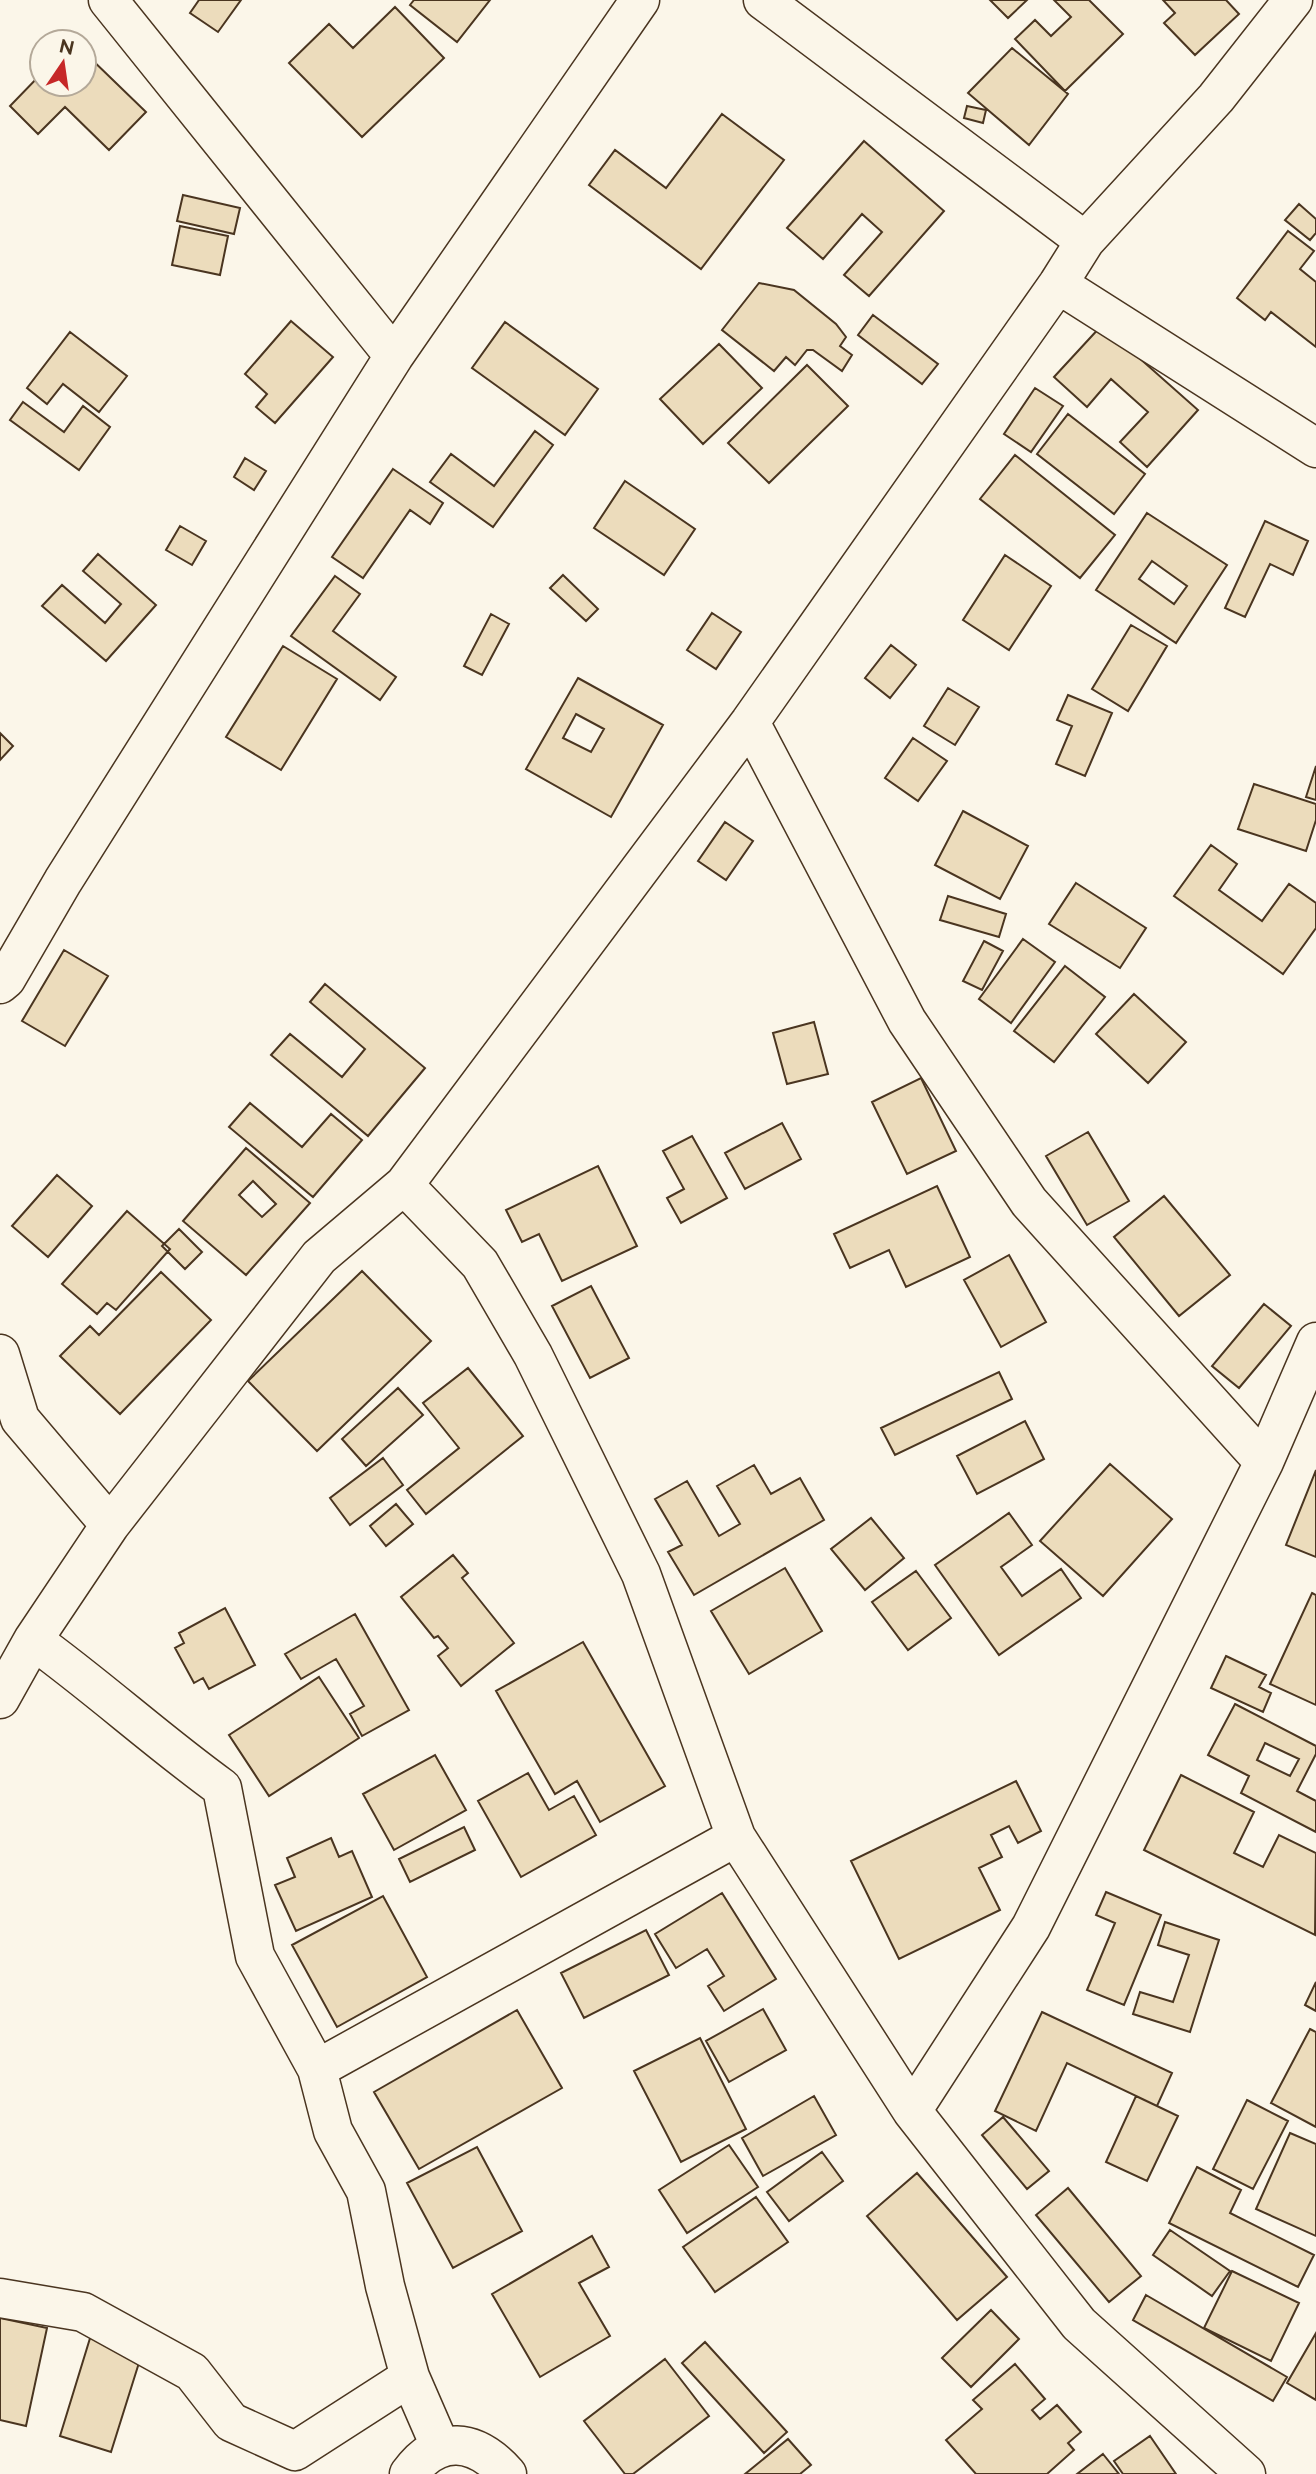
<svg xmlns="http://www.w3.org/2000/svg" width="1316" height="2474" font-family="Raleway,sans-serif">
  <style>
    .building { fill: #ecdcbc; stroke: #4a3520; stroke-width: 2; fill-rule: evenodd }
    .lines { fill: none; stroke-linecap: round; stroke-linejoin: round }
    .minor-casing { stroke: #4a3520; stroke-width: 41 }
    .minor { stroke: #fbf6e9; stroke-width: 38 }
  </style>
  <rect width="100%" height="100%" fill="#fbf6e9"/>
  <path class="building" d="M199 0H241L218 32 190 13Z
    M414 0H490L457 42 410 5Z
    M990 0H1027L1008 18Z
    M1054 0H1089L1123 34 1065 91 1015 39 1035 20 1051 36 1071 17Z
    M1163 0H1226L1239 14 1195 55 1164 23 1175 13Z
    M395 7 444 58 362 137 289 63 329 24 353 48Z
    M1012 48 1068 94 1029 145 968 93Z
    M84 52 146 112 109 150 65 107 38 134 10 106 42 73V84H84Z
    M967 106 986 110 983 123 964 118Z
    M722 114 784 160 701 269 589 185 615 150 666 188Z
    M864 141 944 211 869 296 844 275 882 232 862 214 823 259 787 228Z
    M183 195 240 208 234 234 177 221Z
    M1299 204 1316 219V233L1310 240 1285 220Z
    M180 226 228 236 220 275 172 265Z
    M1288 231 1314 251 1300 269 1316 282V347L1271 312 1265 320 1237 298Z
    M759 283 794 290 836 324 846 337 840 346 852 355 842 371 813 350H807L795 365 786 357 774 371 722 330Z
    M873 315 938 364 922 384 858 335Z
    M291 321 333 357 275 423 256 407 267 394 245 374Z
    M505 322 598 389 565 435 472 368Z
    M1102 325 1198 410 1147 467 1120 442 1148 412 1111 379 1087 407 1054 377Z
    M70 332 127 376 99 412 63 384 47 404 27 388Z
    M719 344 762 388 703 444 660 399Z
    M807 365 848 406 769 483 728 443Z
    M1035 388 1063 406 1031 452 1004 434Z
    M23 402 64 432 83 406 110 427 79 470 10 420Z
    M1068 414 1145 474 1114 514 1037 454Z
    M535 431 553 445 493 527 430 482 451 454 494 486Z
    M1015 455 1115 535 1080 578 980 499Z
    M245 458 266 471 254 490 234 477Z
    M393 469 443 503 430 524 410 510 363 578 332 557Z
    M625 481 695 529 664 575 594 528Z
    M1147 513 1227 565 1176 643 1096 590ZM1152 561 1187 586 1174 604 1139 579Z
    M1265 521 1308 541 1293 575 1270 564 1245 617 1225 608Z
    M180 526 206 541 192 565 166 550Z
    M98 554 156 605 106 661 42 606 62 585 105 623 121 604 83 571Z
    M1005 555 1051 586 1009 650 963 620Z
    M563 575 598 609 586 621 550 588Z
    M335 576 360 594 333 631 396 677 380 700 291 636Z
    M712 613 741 632 716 669 687 650Z
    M491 614 509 624 482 675 464 666Z
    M1131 625 1167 646 1128 711 1092 689Z
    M891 645 916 665 890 698 865 678Z
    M283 646 337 679 281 770 226 737Z
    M578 678 663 725 611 817 526 769ZM576 714 604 729 591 752 563 738Z
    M948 688 979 707 955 745 924 726Z
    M1068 695 1112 713 1085 776 1056 764 1072 726 1057 720Z
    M0 733 13 746 0 760Z
    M913 738 947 761 918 801 885 778Z
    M1316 766V800L1306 797Z
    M1254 784 1316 804V820L1306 851 1238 829Z
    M963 811 1028 846 1000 899 935 865Z
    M725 822 753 841 726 880 698 861Z
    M1211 845 1237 864 1219 890 1262 921 1289 884 1316 903V928L1283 974 1174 896Z
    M1076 883 1146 928 1120 968 1049 924Z
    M948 896 1006 914 999 937 940 920Z
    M1023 939 1055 962 1011 1023 979 999Z
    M984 941 1003 951 982 990 963 981Z
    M64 950 108 976 65 1046 22 1021Z
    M1065 966 1105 997 1054 1062 1014 1031Z
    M325 984 425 1068 368 1136 271 1055 290 1034 342 1077 365 1049 310 1002Z
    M1134 994 1186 1042 1148 1083 1096 1034Z
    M814 1022 828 1074 787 1084 773 1033Z
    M921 1078 956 1151 907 1174 872 1102Z
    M250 1103 302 1147 331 1114 362 1140 313 1197 229 1127Z
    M782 1123 801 1159 745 1189 725 1153Z
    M1088 1132 1129 1201 1087 1225 1046 1156Z
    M692 1136 727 1198 681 1223 667 1198 684 1189 663 1151Z
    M246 1148 310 1203 246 1275 183 1221ZM253 1181 276 1204 262 1217 239 1195Z
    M598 1166 637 1246 562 1281 539 1234 522 1242 506 1210Z
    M57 1175 92 1206 48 1257 12 1226Z
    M937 1186 970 1257 906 1287 889 1250 850 1268 834 1234Z
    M1164 1196 1230 1275 1179 1316 1114 1237Z
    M127 1211 170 1249 116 1310 107 1303 97 1314 62 1284Z
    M179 1229 202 1252 185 1269 162 1246Z
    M1009 1255 1046 1322 1001 1347 964 1280Z
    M362 1271 431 1341 317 1451 248 1381Z
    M161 1272 211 1320 120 1414 60 1356 90 1326 99 1335Z
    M591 1286 629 1358 590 1378 552 1306Z
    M1264 1304 1291 1326 1239 1388 1212 1366Z
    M468 1368 523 1436 426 1514 407 1490 459 1448 423 1403Z
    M999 1372 1012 1399 895 1455 881 1428Z
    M398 1388 423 1415 366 1466 342 1439Z
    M1025 1421 1044 1459 977 1494 957 1456Z
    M383 1458 403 1485 350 1525 330 1498Z
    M1110 1464 1172 1519 1103 1596 1040 1541Z
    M754 1465 771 1494 800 1478 824 1520 694 1595 668 1552 682 1545 655 1499 687 1481 719 1536 740 1524 717 1486Z
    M1316 1470V1557L1286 1545Z
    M396 1504 413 1524 386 1546 370 1526Z
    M1009 1513 1032 1545 1001 1567 1022 1596 1061 1569 1081 1598 999 1655 935 1565Z
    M871 1518 904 1558 865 1590 831 1549Z
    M453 1555 468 1573 462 1578 514 1643 461 1686 438 1656 448 1648 438 1636 434 1638 401 1597Z
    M785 1568 822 1631 749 1674 711 1611Z
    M916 1571 951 1618 908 1650 872 1602Z
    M1312 1593 1316 1595V1705L1270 1684Z
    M225 1608 255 1665 209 1689 203 1678 194 1683 175 1648 184 1643 179 1633Z
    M355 1614 409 1710 362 1736 350 1714 364 1706 336 1659 301 1679 285 1654Z
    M583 1642 665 1786 600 1822 577 1781 555 1794 496 1691Z
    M1226 1656 1266 1675 1259 1687 1271 1693 1263 1712 1211 1688Z
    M319 1677 359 1738 269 1796 229 1735Z
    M1235 1704 1316 1746V1754L1297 1791 1316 1801V1832L1241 1793 1249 1776 1208 1755ZM1265 1743 1299 1759 1290 1776 1257 1760Z
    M435 1755 466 1810 394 1850 363 1794Z
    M528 1773 549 1810 574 1796 596 1835 521 1877 478 1801Z
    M1181 1775 1254 1812 1234 1853 1263 1867 1279 1835 1316 1853 1315 1935 1144 1850Z
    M1016 1781 1041 1831 1018 1843 1009 1826 991 1835 1002 1857 979 1868 1000 1910 899 1959 851 1861Z
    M464 1827 475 1850 410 1882 399 1859Z
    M331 1838 339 1857 352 1851 372 1897 296 1931 275 1885 295 1877 287 1858Z
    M1106 1892 1161 1915 1124 2005 1087 1990 1115 1923 1096 1915Z
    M722 1893 776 1979 724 2011 708 1986 724 1976 707 1949 676 1968 655 1934Z
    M383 1896 427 1977 337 2027 292 1945Z
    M1165 1922 1219 1940 1190 2032 1133 2014 1140 1992 1173 2002 1189 1955 1158 1945Z
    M646 1930 669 1975 584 2018 561 1973Z
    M1316 1982V2011L1305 2005Z
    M763 2009 786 2050 729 2082 706 2041Z
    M517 2010 562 2088 419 2169 374 2092Z
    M1042 2012 1172 2073 1157 2106 1067 2063 1036 2131 995 2111Z
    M1310 2029 1316 2032V2127L1271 2103Z
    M700 2038 746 2129 681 2162 634 2071Z
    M814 2096 836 2135 763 2176 742 2138Z
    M1136 2096 1178 2116 1147 2181 1106 2162Z
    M1247 2100 1288 2121 1253 2189 1213 2169Z
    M1003 2117 1049 2171 1027 2189 982 2135Z
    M1290 2133 1316 2144V2236L1256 2209Z
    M729 2145 758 2187 687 2233 659 2190Z
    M477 2147 522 2231 453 2268 407 2183Z
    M822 2152 843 2181 789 2221 767 2192Z
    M1197 2167 1241 2190 1230 2213 1314 2255 1298 2287 1169 2223Z
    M917 2173 1007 2277 957 2320 867 2216Z
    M1068 2188 1141 2276 1109 2302 1036 2215Z
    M756 2197 788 2242 715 2292 683 2247Z
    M1170 2230 1230 2271 1212 2296 1153 2255Z
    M592 2236 609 2267 579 2283 610 2336 540 2377 492 2294Z
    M1232 2271 1299 2303 1271 2361 1204 2328Z
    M1146 2295 1287 2377 1273 2401 1133 2320Z
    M991 2310 1019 2339 971 2387 942 2358Z
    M0 2318 47 2328 26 2426 0 2420Z
    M1316 2333V2400L1287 2383Z
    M91 2335 143 2350 111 2452 60 2436Z
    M705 2342 787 2432 764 2453 682 2363Z
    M665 2359 709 2416 633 2474H625L584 2421Z
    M1015 2364 1045 2399 1032 2410 1040 2419 1057 2405 1081 2432 1068 2443 1074 2450 1047 2474H976L946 2440 982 2409 973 2400Z
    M1150 2436 1176 2474H1123L1114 2461Z
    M788 2439 811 2465 800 2474H745Z
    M1103 2454 1119 2474H1077Z"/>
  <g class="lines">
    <g class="minor-casing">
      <path id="minor" d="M108 0 394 356
        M763 0 1085 241
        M1058 284 1316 448
        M750 722 907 1021 1029 1202 1264 1462
        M0 984 6 979 63 881 394 356 640 0
        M404 1185 480 1264 533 1355 641 1574 736 1837 912 2111 1079 2324 1246 2474
        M0 1354 20 1419 110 1525
        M33 1640C98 1687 157 1741 222 1788L255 1956 317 2069 333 2131 366 2191 385 2286 410 2377 440 2446
        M0 1699 33 1640 110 1525 319 1257 404 1185 750 722 1058 284 1085 241 1216 98 1293 0
        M317 2069 736 1837
        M912 2111 1031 1927 1264 1462 1316 1342
        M0 2298 83 2312 192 2372 231 2422 295 2451 410 2377
        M409 2474C438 2434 475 2438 507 2474"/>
    </g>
    <use href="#minor" class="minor"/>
  </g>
  <g transform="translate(63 63) rotate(13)"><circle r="33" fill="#fbf6e9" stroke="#b4a999" stroke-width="2"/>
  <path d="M0-5L12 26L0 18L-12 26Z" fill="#c62828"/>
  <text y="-10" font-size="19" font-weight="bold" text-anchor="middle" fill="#4a3520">N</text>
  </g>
</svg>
